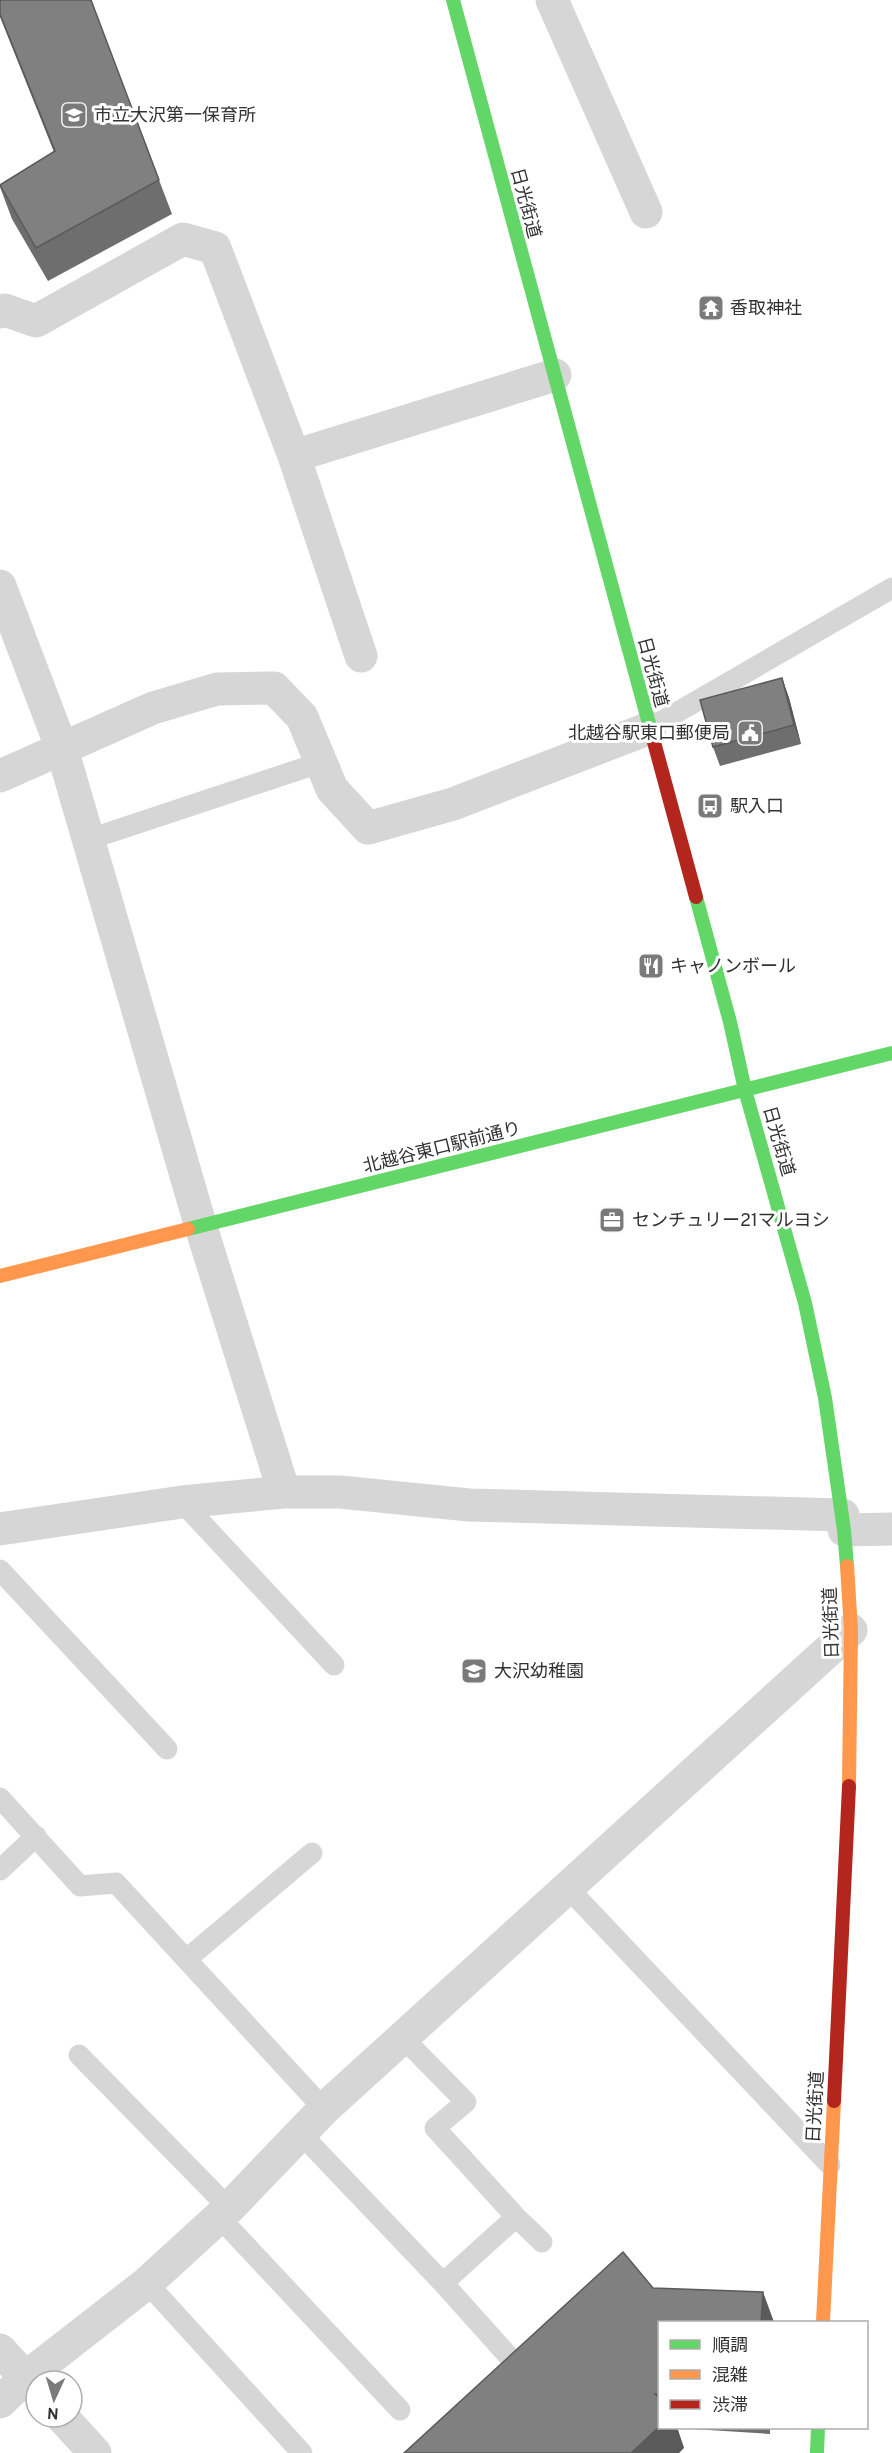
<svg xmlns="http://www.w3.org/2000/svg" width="892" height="2453" font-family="Overpass,'Noto Sans JP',sans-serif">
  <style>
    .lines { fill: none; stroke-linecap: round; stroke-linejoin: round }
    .lane { stroke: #d6d6d6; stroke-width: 21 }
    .street { stroke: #d6d6d6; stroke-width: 33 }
    .fast { stroke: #63d668; stroke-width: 14 }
    .slow { stroke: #ff974d; stroke-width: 14 }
    .jam { stroke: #b3261e; stroke-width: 14 }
    .wall { fill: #6e6e6e }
    .shaded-wall { fill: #5a5a5a }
    .building { fill: #808080; stroke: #5a5a5a; stroke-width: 1.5 }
    .labels { text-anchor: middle; stroke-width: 6; stroke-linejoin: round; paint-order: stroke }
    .poi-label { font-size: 18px; fill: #323232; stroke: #fff; text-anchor: start }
    .street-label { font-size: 18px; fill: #323232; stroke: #fff }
  </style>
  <rect width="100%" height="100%" fill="#fff"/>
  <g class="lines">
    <path class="lane" d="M650 728 892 588
      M87 840 322 762
      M182 1502 334 1665
      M0 1570 167 1749
      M0 1798 80 1886 116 1883 324 2109
      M0 1870 36 1836
      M567 1887 830 2165
      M188 1958 312 1853
      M403 2038 466 2102 435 2128 516 2217 542 2242
      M79 2055 229 2208
      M301 2134 443 2283 512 2360
      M219 2217 400 2410
      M147 2283 302 2453
      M443 2283 516 2217"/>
    <path class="street" d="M552 0 646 212
      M0 312 5 310 36 321 183 239 215 248 294 456 361 656
      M294 456 555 375
      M0 586 62 749 201 1227 284 1492
      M0 776 153 708 217 689 274 688 302 717 332 789 368 828 453 804 650 728
      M0 1529 182 1502 284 1492H340L469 1505 843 1515
      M844 1530 892 1529
      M0 2350 36 2389
      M0 2402 25 2378 147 2283 229 2208 324 2109 851 1630
      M62 2417 95 2453"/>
    <path class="fast" d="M453 0 651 731
      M696 897 730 1022 745 1090 805 1303 825 1398 844 1530 847 1566
      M188 1229 892 1053
      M817 2453 818 2428"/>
    <path class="slow" d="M0 1276 188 1229
      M847 1566 851 1630 849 1786
      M823 2322 834 2101"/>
    <path class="jam" d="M651 731 696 897
      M834 2101 849 1786"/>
  </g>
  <path class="wall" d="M0 0 159 180 172 214 48 281 12 219 0 187 54 152 0 17Z
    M782 678 789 698 801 744 720 766 713 747Z
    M660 2322V2427H770V2434L677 2428 684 2448 404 2453Z"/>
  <path class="shaded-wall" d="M782 678 789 698 801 744 794 725Z
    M763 2292 774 2322H761Z
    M660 2426V2427H677L684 2448 679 2453H631Z"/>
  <path class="building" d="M0 0H91L159 180 36 248 0 185 55 151 0 14Z
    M782 678 794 725 713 747 700 700Z
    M623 2252 653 2288 763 2292 761 2322H660V2394H655L660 2399V2426L631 2453H404Z"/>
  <defs>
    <g id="school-square" transform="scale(1.35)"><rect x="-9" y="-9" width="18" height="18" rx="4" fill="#7a7a7a" stroke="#fff"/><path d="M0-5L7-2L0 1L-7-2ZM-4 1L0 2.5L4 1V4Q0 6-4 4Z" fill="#fff"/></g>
    <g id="temple-square" transform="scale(1.35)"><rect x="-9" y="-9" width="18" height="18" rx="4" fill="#7a7a7a" stroke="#fff"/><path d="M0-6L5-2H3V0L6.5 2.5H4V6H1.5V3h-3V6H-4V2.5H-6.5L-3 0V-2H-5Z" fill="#fff"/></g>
    <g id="civic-square" transform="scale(1.35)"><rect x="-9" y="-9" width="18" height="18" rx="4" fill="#7a7a7a" stroke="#fff"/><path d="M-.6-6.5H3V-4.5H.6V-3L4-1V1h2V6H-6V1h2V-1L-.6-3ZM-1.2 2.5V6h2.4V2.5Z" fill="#fff"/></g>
    <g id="bus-square" transform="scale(1.35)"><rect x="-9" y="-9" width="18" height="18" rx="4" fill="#7a7a7a" stroke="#fff"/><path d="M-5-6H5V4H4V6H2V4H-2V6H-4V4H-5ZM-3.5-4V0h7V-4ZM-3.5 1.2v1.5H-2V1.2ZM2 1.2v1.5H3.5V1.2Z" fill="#fff"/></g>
    <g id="restaurant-square" transform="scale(1.35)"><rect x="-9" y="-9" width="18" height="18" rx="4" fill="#7a7a7a" stroke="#fff"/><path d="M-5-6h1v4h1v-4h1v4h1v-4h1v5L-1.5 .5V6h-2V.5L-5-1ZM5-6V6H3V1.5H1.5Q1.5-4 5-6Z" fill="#fff"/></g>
    <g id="office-square" transform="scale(1.35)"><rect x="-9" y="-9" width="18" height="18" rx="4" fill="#7a7a7a" stroke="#fff"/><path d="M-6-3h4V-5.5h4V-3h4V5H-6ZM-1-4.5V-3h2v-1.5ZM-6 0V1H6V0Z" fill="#fff"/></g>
  </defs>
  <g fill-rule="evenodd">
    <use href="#school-square" x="74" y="115"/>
    <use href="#temple-square" x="711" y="308"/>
    <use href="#civic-square" x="750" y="733"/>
    <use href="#bus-square" x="710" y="806"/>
    <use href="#restaurant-square" x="651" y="966"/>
    <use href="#office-square" x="612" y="1220"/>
    <use href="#school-square" x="474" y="1671"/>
  </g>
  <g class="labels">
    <g class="poi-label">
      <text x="94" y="121">市立大沢第一保育所</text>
      <text x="730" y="314">香取神社</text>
      <text x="730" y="739" text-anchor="end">北越谷駅東口郵便局</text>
      <text x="730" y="812">駅入口</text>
      <text x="670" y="972">キャノンボール</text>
      <text x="632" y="1226">センチュリー21マルヨシ</text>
      <text x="494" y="1677">大沢幼稚園</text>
    </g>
    <g class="street-label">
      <text transform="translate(526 203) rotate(75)" y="6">日光街道</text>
      <text transform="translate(653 672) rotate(75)" y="6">日光街道</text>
      <text transform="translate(779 1141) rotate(74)" y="6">日光街道</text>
      <text transform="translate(442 1147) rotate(-14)" y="6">北越谷東口駅前通り</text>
      <text transform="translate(831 1623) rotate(-92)" y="6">日光街道</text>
      <text transform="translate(815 2107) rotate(-87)" y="6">日光街道</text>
    </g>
  </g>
  <rect x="658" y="2321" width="210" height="108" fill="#ffffff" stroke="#adadad" stroke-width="1.5"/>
  <rect x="670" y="2340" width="30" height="9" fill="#63d668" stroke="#adadad" stroke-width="1.5"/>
  <text x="712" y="2351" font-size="18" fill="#323232">順調</text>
  <rect x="670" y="2370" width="30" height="9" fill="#ff974d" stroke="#adadad" stroke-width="1.5"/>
  <text x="712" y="2381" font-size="18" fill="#323232">混雑</text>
  <rect x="670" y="2400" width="30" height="9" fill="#b3261e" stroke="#adadad" stroke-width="1.5"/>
  <text x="712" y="2411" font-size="18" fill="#323232">渋滞</text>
  <g transform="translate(54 2399) rotate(184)"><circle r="28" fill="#ffffff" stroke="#adadad" stroke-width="1.5"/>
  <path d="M0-4.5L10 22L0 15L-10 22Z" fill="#7a7a7a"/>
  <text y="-9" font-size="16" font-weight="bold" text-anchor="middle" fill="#323232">N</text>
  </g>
</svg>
